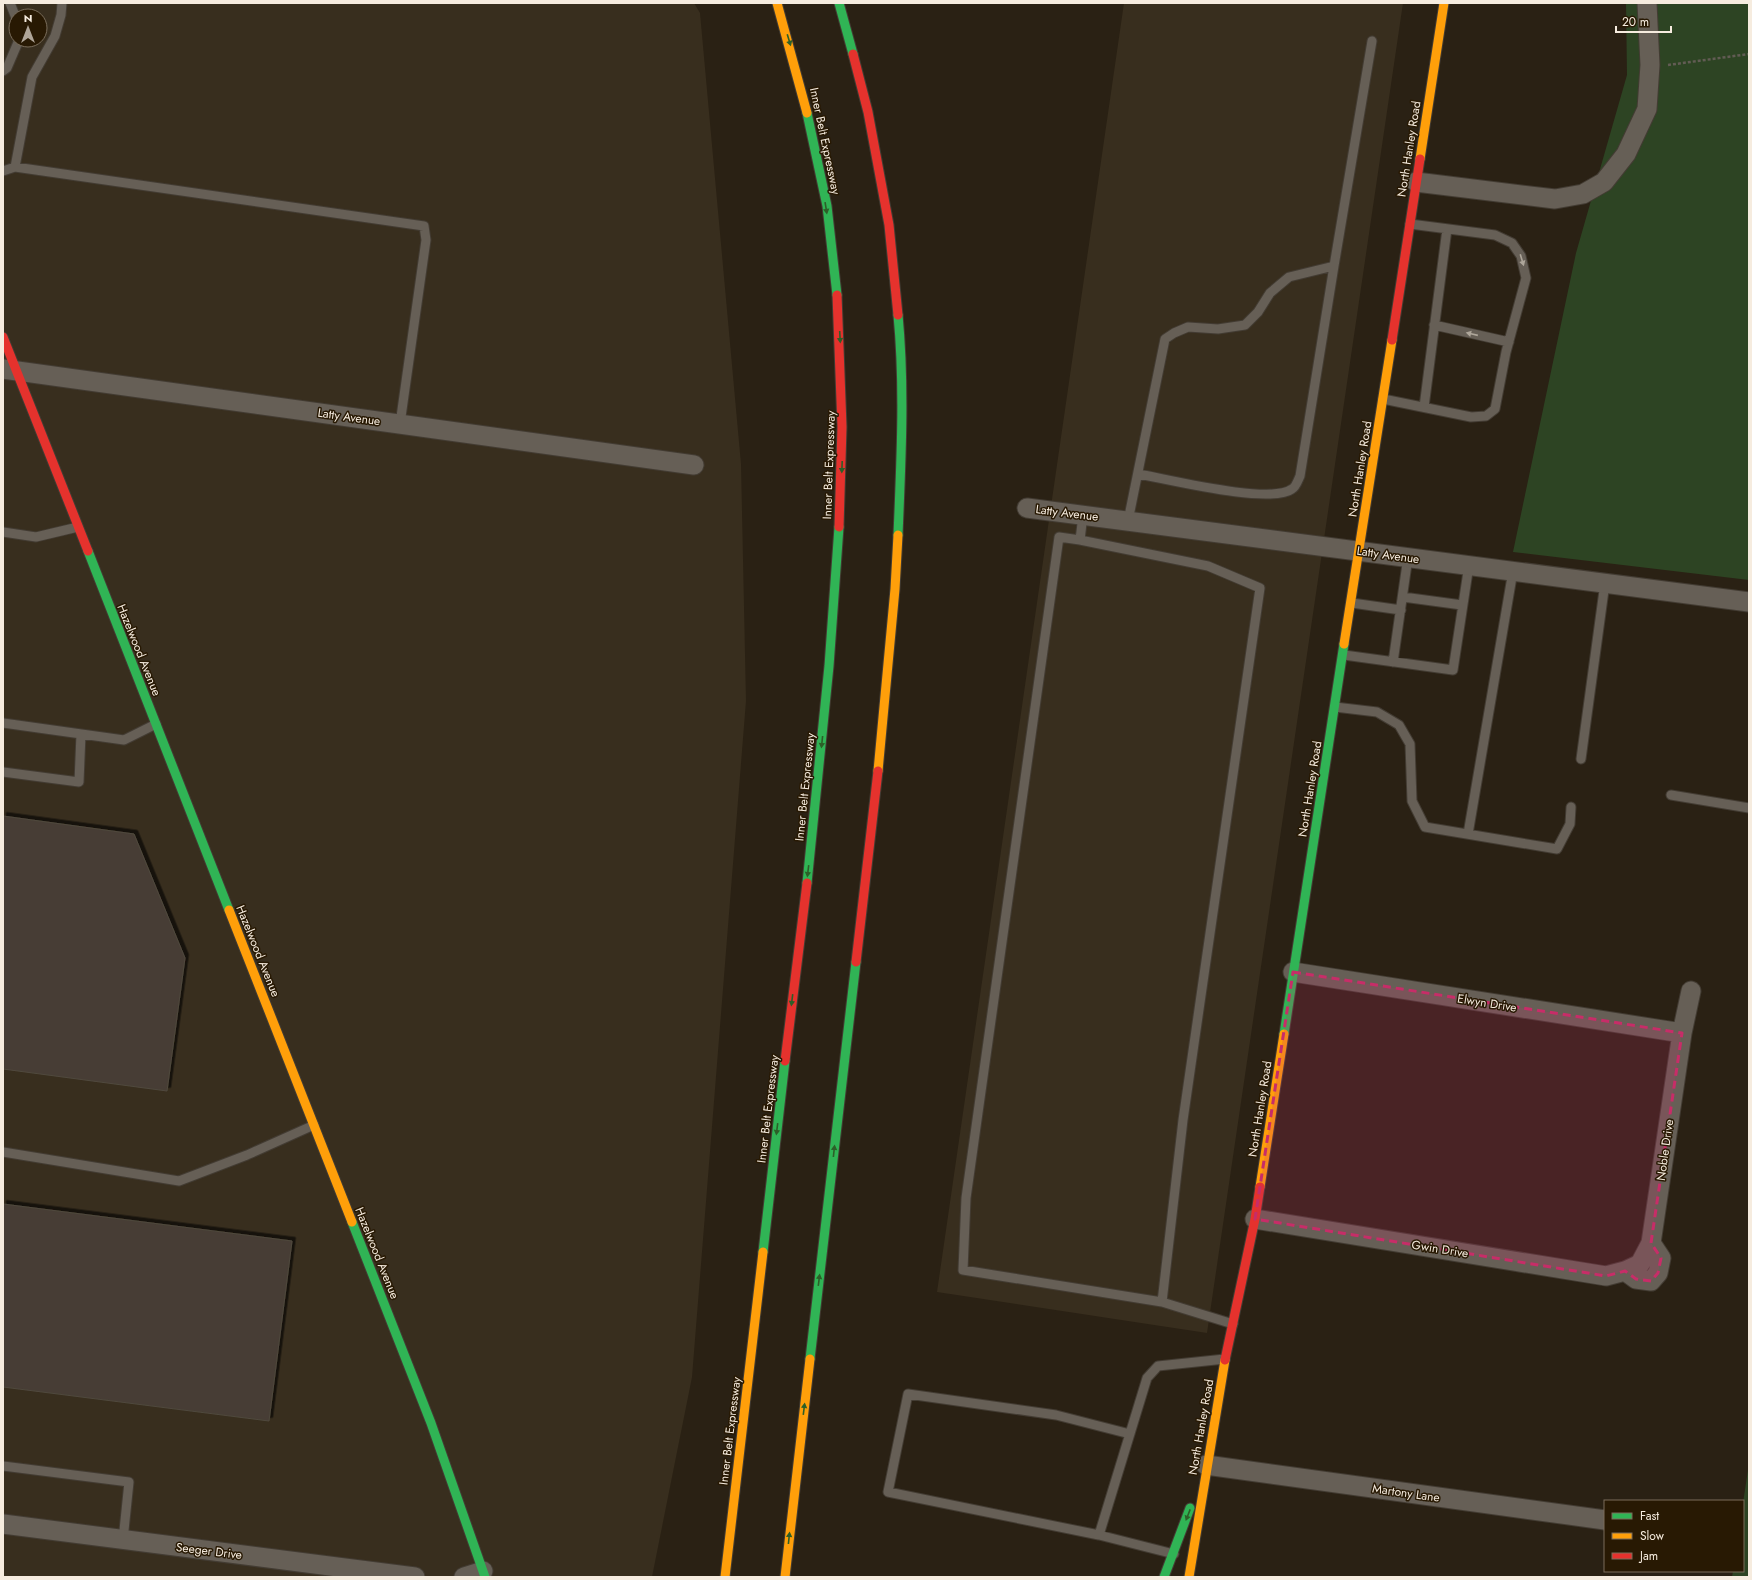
<svg xmlns="http://www.w3.org/2000/svg" width="1752" height="1580" font-family="Jost,sans-serif">
  <style>
    .industrial { fill: #382e1e; fill-rule: evenodd }
    .green { fill: #2d4423 }
    .building { fill: #463e34; stroke: #50493e; filter: url(#shadow) }
    .lines { fill: none; stroke-linecap: round; stroke-linejoin: round }
    .lane-casing { stroke: #433c33; stroke-width: 11 }
    .street-casing { stroke: #433c33; stroke-width: 21 }
    .fast-casing { stroke: #433c33; stroke-width: 11 }
    .slow-casing { stroke: #433c33; stroke-width: 11 }
    .jam-casing { stroke: #433c33; stroke-width: 11 }
    .path { stroke: #625c54; stroke-width: 2.5; stroke-dasharray: 3 2; stroke-linecap: butt }
    .lane { stroke: #665f56; stroke-width: 9 }
    .street { stroke: #665f56; stroke-width: 19 }
    .fast { stroke: #30b455; stroke-width: 9 }
    .slow { stroke: #ff9f0a; stroke-width: 9 }
    .jam { stroke: #e5322d; stroke-width: 9 }
    .oneway { fill: #2c5f28 }
    .oneway2 { fill: #aea69a }
    .marked { fill: #c72d68; fill-opacity: 0.2; stroke: #c72d68; stroke-width: 3; stroke-dasharray: 8 5; stroke-linejoin: round }
    .labels { text-anchor: middle; stroke-width: 3; stroke-linejoin: round; paint-order: stroke }
    .street-label { font-size: 12px; fill: #f6ecdf; stroke: #281903 }
  </style>
  <defs>
    <filter id="shadow"><feDropShadow dx="3.5" dy="-3.5" stdDeviation="0" flood-color="#0009"/></filter>
  </defs>
  <rect width="100%" height="100%" fill="#2a2114"/>
  <path class="industrial" d="M3 3H694L700 13 741 464 746 701 692 1377 652 1577H3ZM16 16H40V40H16Z
    M1124 3H1403L1207 1333 937 1292Z"/>
  <path class="green" d="M1626 3H1749V580L1513 552 1576 253 1627 75Z
    M1749 1463V1577H1732L1733 1571H1743V1503Z"/>
  <path class="building" d="M3 816 134 834 185 958 167 1091 3 1069Z
    M3 1204 292 1241 269 1421 3 1387Z"/>
  <g class="lines">
    <g class="lane-casing">
      <path id="lane" d="M10 3 16 18
        M3 71 7 68 19 40
        M15 167 32 77 55 36 61 15 62 3
        M3 171 15 167 424 226 426 240 400 424
        M1434 325 1509 342
        M1383 399 1471 417 1486 416 1495 409 1506 352 1526 278 1521 256 1512 243 1495 235 1410 224
        M1424 407 1447 229
        M1138 474C1167 479 1270 505 1292 489 1296 487 1298 480 1300 476L1334 266
        M1083 515 1080 540 1208 566 1260 588 1183 1120 1162 1302 1233 1324
        M1128 521 1165 339 1174 333 1188 327 1218 329 1245 325 1258 312 1270 293 1289 277 1334 266 1372 41
        M3 532 36 537 78 527
        M1080 540 1059 537 966 1198 963 1270 1162 1302
        M1403 597 1462 605
        M1352 603 1401 610
        M1344 655 1453 670 1469 565
        M1393 662 1408 557
        M1335 707 1377 712 1399 725 1410 744 1412 801 1425 827 1557 849 1570 824 1571 807
        M3 723 124 740 156 724
        M1581 759 1605 583
        M3 772 79 782 81 734
        M1671 795 1749 808
        M1468 834 1513 571
        M3 1152 179 1181 247 1155 314 1125
        M3 1466 129 1482 123 1540
        M1099 1535 888 1492 908 1394 1056 1415 1130 1434
        M1174 1554 1099 1535 1147 1378 1158 1366 1225 1359"/>
    </g>
    <g class="street-casing">
      <path id="street" d="M1416 182 1555 199 1583 194 1604 182 1626 154 1647 109 1650 65 1647 3
        M3 369 694 465
        M1027 508 1749 602
        M1293 972 1682 1033
        M1255 1219 1606 1276 1625 1271 1640 1264 1651 1243 1682 1033 1691 991
        M1625 1271 1636 1279 1651 1281 1658 1273 1661 1258 1651 1243
        M1206 1465 1605 1520
        M3 1524 415 1577
        M464 1577 483 1571"/>
    </g>
    <g class="fast-casing">
      <path id="fast" d="M839 3 853 54
        M807 113 827 206 837 295
        M898 315C905 388 901 462 898 535
        M88 551 229 910
        M807 883 829 666 839 527
        M1284 1034 1344 644
        M352 1222 431 1423 485 1577
        M763 1252 785 1061
        M810 1359 856 962
        M1164 1577 1190 1508"/>
    </g>
    <g class="slow-casing">
      <path id="slow" d="M777 3 807 113
        M1420 159 1444 3
        M1344 644 1392 340
        M878 771 895 589 898 535
        M229 910 352 1222
        M1260 1187 1284 1034
        M725 1577 763 1252
        M785 1577 810 1359
        M1189 1577 1225 1360"/>
    </g>
    <g class="jam-casing">
      <path id="jam" d="M853 54 868 112 889 225 898 315
        M837 295 842 427 839 527
        M3 337 88 551
        M1392 340 1420 159
        M856 962 878 771
        M785 1061 807 883
        M1225 1360 1255 1219 1260 1187"/>
    </g>
    <path class="path" d="M1668 65 1749 54"/>
    <use href="#lane" class="lane"/>
    <use href="#street" class="street"/>
    <use href="#fast" class="fast"/>
    <use href="#slow" class="slow"/>
    <use href="#jam" class="jam"/>
  </g>
  <defs><path id="oneway-solid" d="M-6-.8H1V-3.2L6.5 0L1 3.2V.8H-6Z"/></defs>
  <g class="oneway">
    <use href="#oneway-solid" transform="translate(789 40) rotate(73)"/>
    <use href="#oneway-solid" transform="translate(826 208) rotate(81)"/>
    <use href="#oneway-solid" transform="translate(840 337) rotate(87)"/>
    <use href="#oneway-solid" transform="translate(842 467) rotate(92)"/>
    <use href="#oneway-solid" transform="translate(822 742) rotate(96)"/>
    <use href="#oneway-solid" transform="translate(808 871) rotate(97)"/>
    <use href="#oneway-solid" transform="translate(792 1000) rotate(97)"/>
    <use href="#oneway-solid" transform="translate(777 1129) rotate(97)"/>
    <use href="#oneway-solid" transform="translate(834 1151) rotate(-84)"/>
    <use href="#oneway-solid" transform="translate(819 1280) rotate(-83)"/>
    <use href="#oneway-solid" transform="translate(804 1409) rotate(-83)"/>
    <use href="#oneway-solid" transform="translate(1188 1515) rotate(111)"/>
    <use href="#oneway-solid" transform="translate(789 1538) rotate(-84)"/>
  </g>
  <g class="oneway2">
    <use href="#oneway-solid" transform="translate(1522 260) rotate(73)"/>
    <use href="#oneway-solid" transform="translate(1472 334) rotate(-167)"/>
  </g>
  <path class="marked" d="M1293 972 1682 1033 1651 1243 1661 1258 1658 1273 1651 1281 1636 1279 1625 1271 1606 1276 1255 1219Z"/>
  <g class="labels">
    <g class="street-label">
      <text transform="translate(825 141) rotate(78)" y="4">Inner Belt Expressway</text>
      <text transform="translate(1409 149) rotate(-81)" y="4">North Hanley Road</text>
      <text transform="translate(349 417) rotate(8)" y="4">Latty Avenue</text>
      <text transform="translate(829 465) rotate(-88)" y="4">Inner Belt Expressway</text>
      <text transform="translate(1360 469) rotate(-81)" y="4">North Hanley Road</text>
      <text transform="translate(1067 513) rotate(7)" y="4">Latty Avenue</text>
      <text transform="translate(1388 555) rotate(8)" y="4">Latty Avenue</text>
      <text transform="translate(139 650) rotate(68)" y="4">Hazelwood Avenue</text>
      <text transform="translate(805 787) rotate(-84)" y="4">Inner Belt Expressway</text>
      <text transform="translate(1310 789) rotate(-81)" y="4">North Hanley Road</text>
      <text transform="translate(258 951) rotate(68)" y="4">Hazelwood Avenue</text>
      <text transform="translate(1487 1003) rotate(9)" y="4">Elwyn Drive</text>
      <text transform="translate(768 1109) rotate(-83)" y="4">Inner Belt Expressway</text>
      <text transform="translate(1260 1109) rotate(-81)" y="4">North Hanley Road</text>
      <text transform="translate(1665 1150) rotate(-82)" y="4">Noble Drive</text>
      <text transform="translate(1440 1249) rotate(9)" y="4">Gwin Drive</text>
      <text transform="translate(377 1253) rotate(68)" y="4">Hazelwood Avenue</text>
      <text transform="translate(1201 1427) rotate(-80)" y="4">North Hanley Road</text>
      <text transform="translate(730 1431) rotate(-83)" y="4">Inner Belt Expressway</text>
      <text transform="translate(1406 1493) rotate(8)" y="4">Martony Lane</text>
      <text transform="translate(209 1551) rotate(7)" y="4">Seeger Drive</text>
    </g>
  </g>
  <rect width="1752" height="1580" fill="none" stroke="#f6ecdf" stroke-width="8"/>
  <rect x="1604" y="1500" width="140" height="72" fill="#281903" stroke="#7a6d5b"/>
  <rect x="1612" y="1513" width="20" height="6" fill="#30b455" stroke="#7a6d5b"/>
  <text x="1640" y="1520" font-size="12" fill="#f6ecdf">Fast</text>
  <rect x="1612" y="1533" width="20" height="6" fill="#ff9f0a" stroke="#7a6d5b"/>
  <text x="1640" y="1540" font-size="12" fill="#f6ecdf">Slow</text>
  <rect x="1612" y="1553" width="20" height="6" fill="#e5322d" stroke="#7a6d5b"/>
  <text x="1640" y="1560" font-size="12" fill="#f6ecdf">Jam</text>
  <g transform="translate(28 28)"><circle r="19" fill="#281903" stroke="#7a6d5b"/>
  <path d="M0-3L7 15L0 10L-7 15Z" fill="#afa598"/>
  <text y="-6" font-size="11" font-weight="bold" text-anchor="middle" fill="#f6ecdf">N</text>
  </g>
  <path d="M1616 26v6h55v-6" fill="none" stroke="#f6ecdf" stroke-width="2"/>
  <text x="1622" y="26" font-size="12" fill="#f6ecdf" stroke="#281903" stroke-width="3" paint-order="stroke">20 m</text>
</svg>
